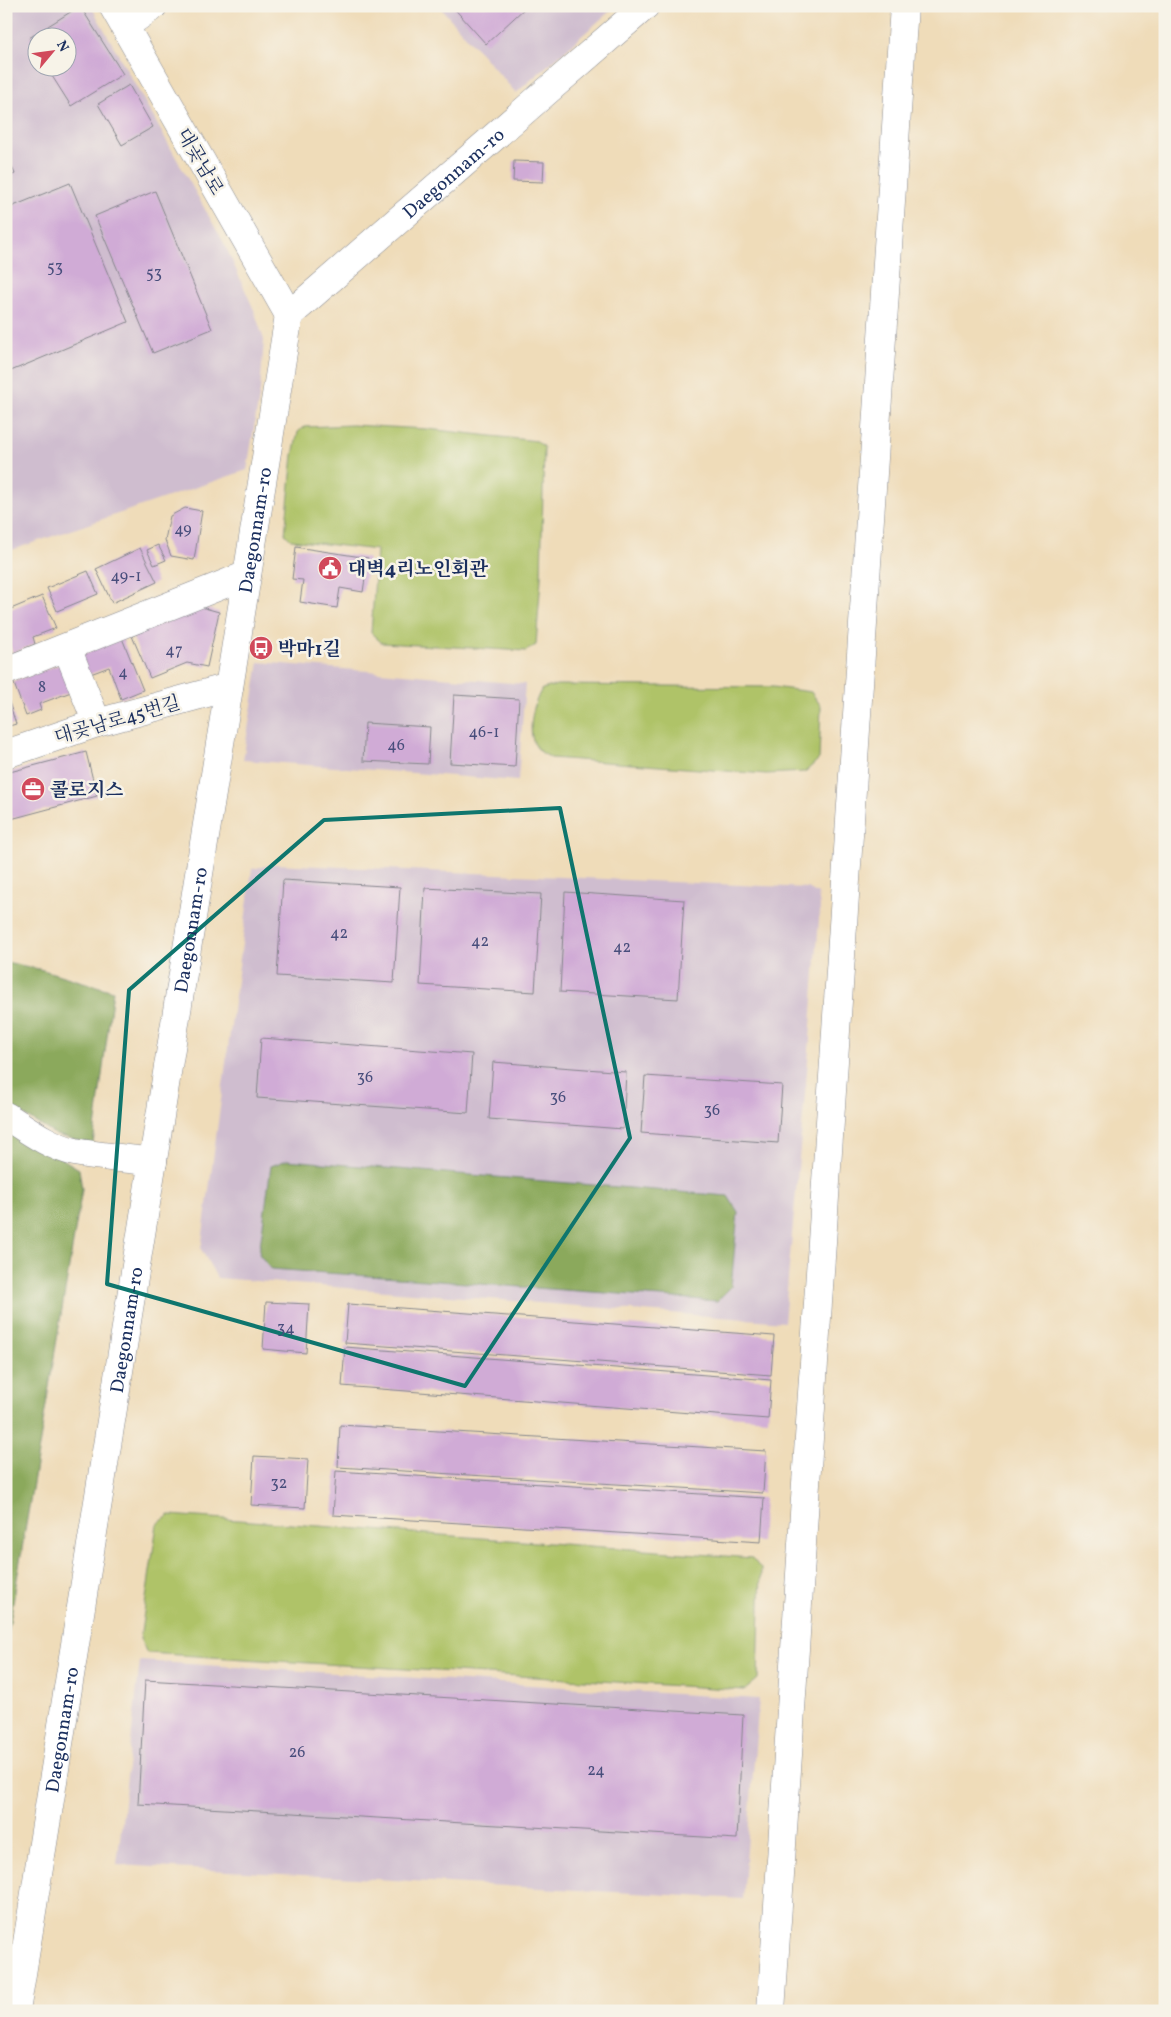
<svg xmlns="http://www.w3.org/2000/svg" width="1171" height="2017" font-family="Vollkorn,'Noto Serif KR',serif">
  <style>
    .industrial { fill: #cfbdcf; fill-rule: evenodd }
    .green { fill: #afc367; stroke: #657962 }
    .forest { fill: #8ba95c; stroke: #536c5d }
    .building { fill: #d0abd6 }
    .lines { fill: none; stroke-linecap: round; stroke-linejoin: round }
    .minor-casing { stroke: #85868c; stroke-width: 29 }
    .minor { stroke: #fff; stroke-width: 28 }
    .marked { fill: none; stroke: #0f766e; stroke-width: 4; stroke-linejoin: round }
    .labels { text-anchor: middle; stroke-width: 5; stroke-linejoin: round; paint-order: stroke }
    .number-label { font-size: 16px; fill: #484e7c }
    .street-label { font-size: 19px; fill: #1b2f5e; stroke: #f7f3e8 }
    .poi-label { font-size: 19px; font-weight: bold; fill: #1b2f5e; stroke: #f7f3e8; text-anchor: start }
  </style>
  <rect width="100%" height="100%" fill="#f7f3e8"/>
  <filter id="ink" filterUnits="userSpaceOnUse"><feTurbulence type="fractalNoise" baseFrequency=".02" numOctaves="2"/><feDisplacementMap in="SourceGraphic" scale="10" xChannelSelector="R" yChannelSelector="G"/><feConvolveMatrix kernelMatrix="1 2 1 2 8 2 1 2 1" color-interpolation-filters="sRGB"/></filter>
  <filter id="wash" filterUnits="userSpaceOnUse"><feTurbulence type="fractalNoise" baseFrequency=".0096" numOctaves="4" result="noise"/><feDisplacementMap in="SourceGraphic" scale="20" xChannelSelector="R" yChannelSelector="G"/><feGaussianBlur stdDeviation="1.12" result="paint"/><feColorMatrix in="noise" values="0 0 0 0 0 0 0 0 0 0 0 0 0 0 0 0 0 1.4 0 .05"/><feComposite in="paint" operator="in"/></filter>
  <g filter="url(#wash)">
    <rect width="100%" height="100%" fill="#efdcb9"/>
    <path class="industrial" d="M6 6H91L225 245 254 310 264 340 260 391 247 470 6 552ZM38 38H68V68H38Z
      M439 6H616L516 93Z
      M259 662 525 684 518 781 243 760Z
      M274 864 808 888 818 894 820 906 810 1039 784 1322 217 1278 201 1249 252 869Z
      M140 1661 759 1699 743 1899 117 1865Z"/>
    <path class="green" d="M352 425 427 429 537 441 544 447 541 578 536 645 526 651 382 643 371 633 377 550 291 540 285 534 293 455 298 432 304 427Z
      M557 685 773 687 811 692 821 706 819 759 805 772 766 774 551 758C547 755 541 753 538 749 525 735 533 703 542 689Z
      M170 1515 752 1558 761 1569 758 1679 745 1690 147 1653 140 1639 157 1524Z"/>
    <path class="forest" d="M6 962 43 970 113 991 93 1144 56 1135 6 1104Z
      M6 1125 79 1169 82 1189 6 1645Z
      M287 1160 728 1196 738 1212 731 1287 717 1301 271 1269 259 1254 271 1166Z"/>
    <g id="blocks">
      <path class="building" d="M80 6 123 74 71 106 47 68H68V38H38V53L29 38Z
        M452 6H527L486 44Z
        M129 85 153 127 122 145 98 104Z
        M6 154 15 174 6 178Z
        M514 161 544 162 543 182 513 181Z
        M70 183 128 322 6 373V209Z
        M155 191 212 329 153 353 95 216Z
        M185 508 202 511 194 560 171 556 165 540 170 516Z
        M158 545 166 560 154 565 147 550Z
        M296 547 368 558 363 592 340 588 337 608 300 602 303 580 292 579Z
        M140 548 157 582 112 603 96 569Z
        M88 571 98 594 57 611 47 588Z
        M42 596 56 628 33 637 35 644 13 653 6 636V611Z
        M201 607 219 612 207 667 187 663 150 678 132 636Z
        M122 638 143 690 121 699 109 667 88 675 80 655Z
        M61 664 71 692 39 704 41 710 26 716 13 681Z
        M454 695 519 699 515 767 450 763Z
        M6 699H8L16 724 6 727Z
        M365 723 430 727 428 764 363 761Z
        M86 752 97 796 11 819 6 801V773Z
        M283 880 400 887 394 983 277 976Z
        M425 888 541 894 535 992 420 985Z
        M565 892 684 900 678 999 560 992Z
        M261 1038 472 1054 468 1113 257 1098Z
        M493 1062 626 1072 623 1129 489 1119Z
        M645 1076 782 1085 778 1143 641 1133Z
        M266 1302 309 1304 306 1353 263 1349Z
        M348 1304 774 1336 771 1375 345 1343Z
        M345 1347 771 1380 768 1419 342 1386Z
        M340 1425 766 1451 763 1493 338 1467Z
        M254 1456 308 1459 305 1508 251 1505Z
        M336 1471 764 1498 761 1542 333 1515Z
        M145 1680 743 1715 737 1839 138 1804Z"/>
    </g>
  </g>
  <g filter="url(#ink)">
    <use href="#blocks" fill-opacity="0" stroke="#85868c" stroke-width="1"/>
    <g class="lines">
      <g class="minor-casing">
        <g id="minor">
          <path d="M113 6 289 315"/>
          <path d="M125 26 153 6"/>
          <path d="M67 648 97 723"/>
          <path d="M6 671 247 575"/>
          <path d="M6 754 97 723 229 687"/>
          <path d="M6 1116C28 1130 49 1146 75 1152 100 1157 127 1158 153 1162"/>
          <path id="s1" d="M16 2011 289 315 645 6"/>
          <path d="M771 2011 904 6"/>
        </g>
      </g>
      <use href="#minor" class="minor"/>
    </g>
  </g>
  <path class="marked" d="M560 808 630 1138 465 1386 107 1284 129 990 324 820Z"/>
  <defs>
    <g id="civic-disc" transform="scale(1.25)"><circle r="9.5" fill="#d1495b" stroke="#f7f3e8"/><path d="M-.6-6.5H3V-4.5H.6V-3L4-1V1h2V6H-6V1h2V-1L-.6-3ZM-1.2 2.5V6h2.4V2.5Z" fill="#fff"/></g>
    <g id="bus-disc" transform="scale(1.25)"><circle r="9.5" fill="#d1495b" stroke="#f7f3e8"/><path d="M-5-6H5V4H4V6H2V4H-2V6H-4V4H-5ZM-3.5-4V0h7V-4ZM-3.5 1.2v1.5H-2V1.2ZM2 1.2v1.5H3.5V1.2Z" fill="#fff"/></g>
    <g id="office-disc" transform="scale(1.25)"><circle r="9.5" fill="#d1495b" stroke="#f7f3e8"/><path d="M-6-3h4V-5.5h4V-3h4V5H-6ZM-1-4.5V-3h2v-1.5ZM-6 0V1H6V0Z" fill="#fff"/></g>
  </defs>
  <g fill-rule="evenodd">
    <use href="#civic-disc" x="330" y="568"/>
    <use href="#bus-disc" x="261" y="648"/>
    <use href="#office-disc" x="33" y="789"/>
  </g>
  <g class="labels">
    <g class="number-label">
      <text x="55" y="272">53</text>
      <text x="154" y="278">53</text>
      <text x="183" y="534">49</text>
      <text x="126" y="581">49-1</text>
      <text x="174" y="655">47</text>
      <text x="123" y="677">4</text>
      <text x="42" y="692">8</text>
      <text x="484" y="737">46-1</text>
      <text x="396" y="750">46</text>
      <text x="339" y="938">42</text>
      <text x="480" y="946">42</text>
      <text x="622" y="952">42</text>
      <text x="365" y="1082">36</text>
      <text x="558" y="1102">36</text>
      <text x="712" y="1115">36</text>
      <text x="286" y="1333">34</text>
      <text x="279" y="1488">32</text>
      <text x="297" y="1757">26</text>
      <text x="596" y="1775">24</text>
    </g>
    <g class="street-label">
      <text transform="translate(201 161) rotate(60)" y="7">대곶남로</text>
      <text dy="7" stroke="none"><textPath href="#s1" startOffset="1935">Daegonnam-ro</textPath></text>
      <text dy="7" stroke="none"><textPath href="#s1" startOffset="1500">Daegonnam-ro</textPath></text>
      <text transform="translate(117 719) rotate(-16)" y="7">대곶남로45번길</text>
      <text dy="7" stroke="none"><textPath href="#s1" startOffset="1095">Daegonnam-ro</textPath></text>
      <text dy="7" stroke="none"><textPath href="#s1" startOffset="690">Daegonnam-ro</textPath></text>
      <text dy="7" stroke="none"><textPath href="#s1" startOffset="285">Daegonnam-ro</textPath></text>
    </g>
    <g class="poi-label">
      <text x="348" y="575">대벽4리노인회관</text>
      <text x="278" y="655">박마1길</text>
      <text x="50" y="796">콜로지스</text>
    </g>
  </g>
  <rect width="1171" height="2017" fill="none" stroke="#f7f3e8" stroke-width="25"/>
  <g transform="translate(52 52) rotate(61)"><circle r="24" fill="#f7f3e8" stroke="#9fa5b1"/>
  <path d="M0-4L9 19L0 12L-9 19Z" fill="#d1495b"/>
  <text y="-8" font-size="14" font-weight="bold" text-anchor="middle" fill="#1b2f5e">N</text>
  </g>
</svg>
